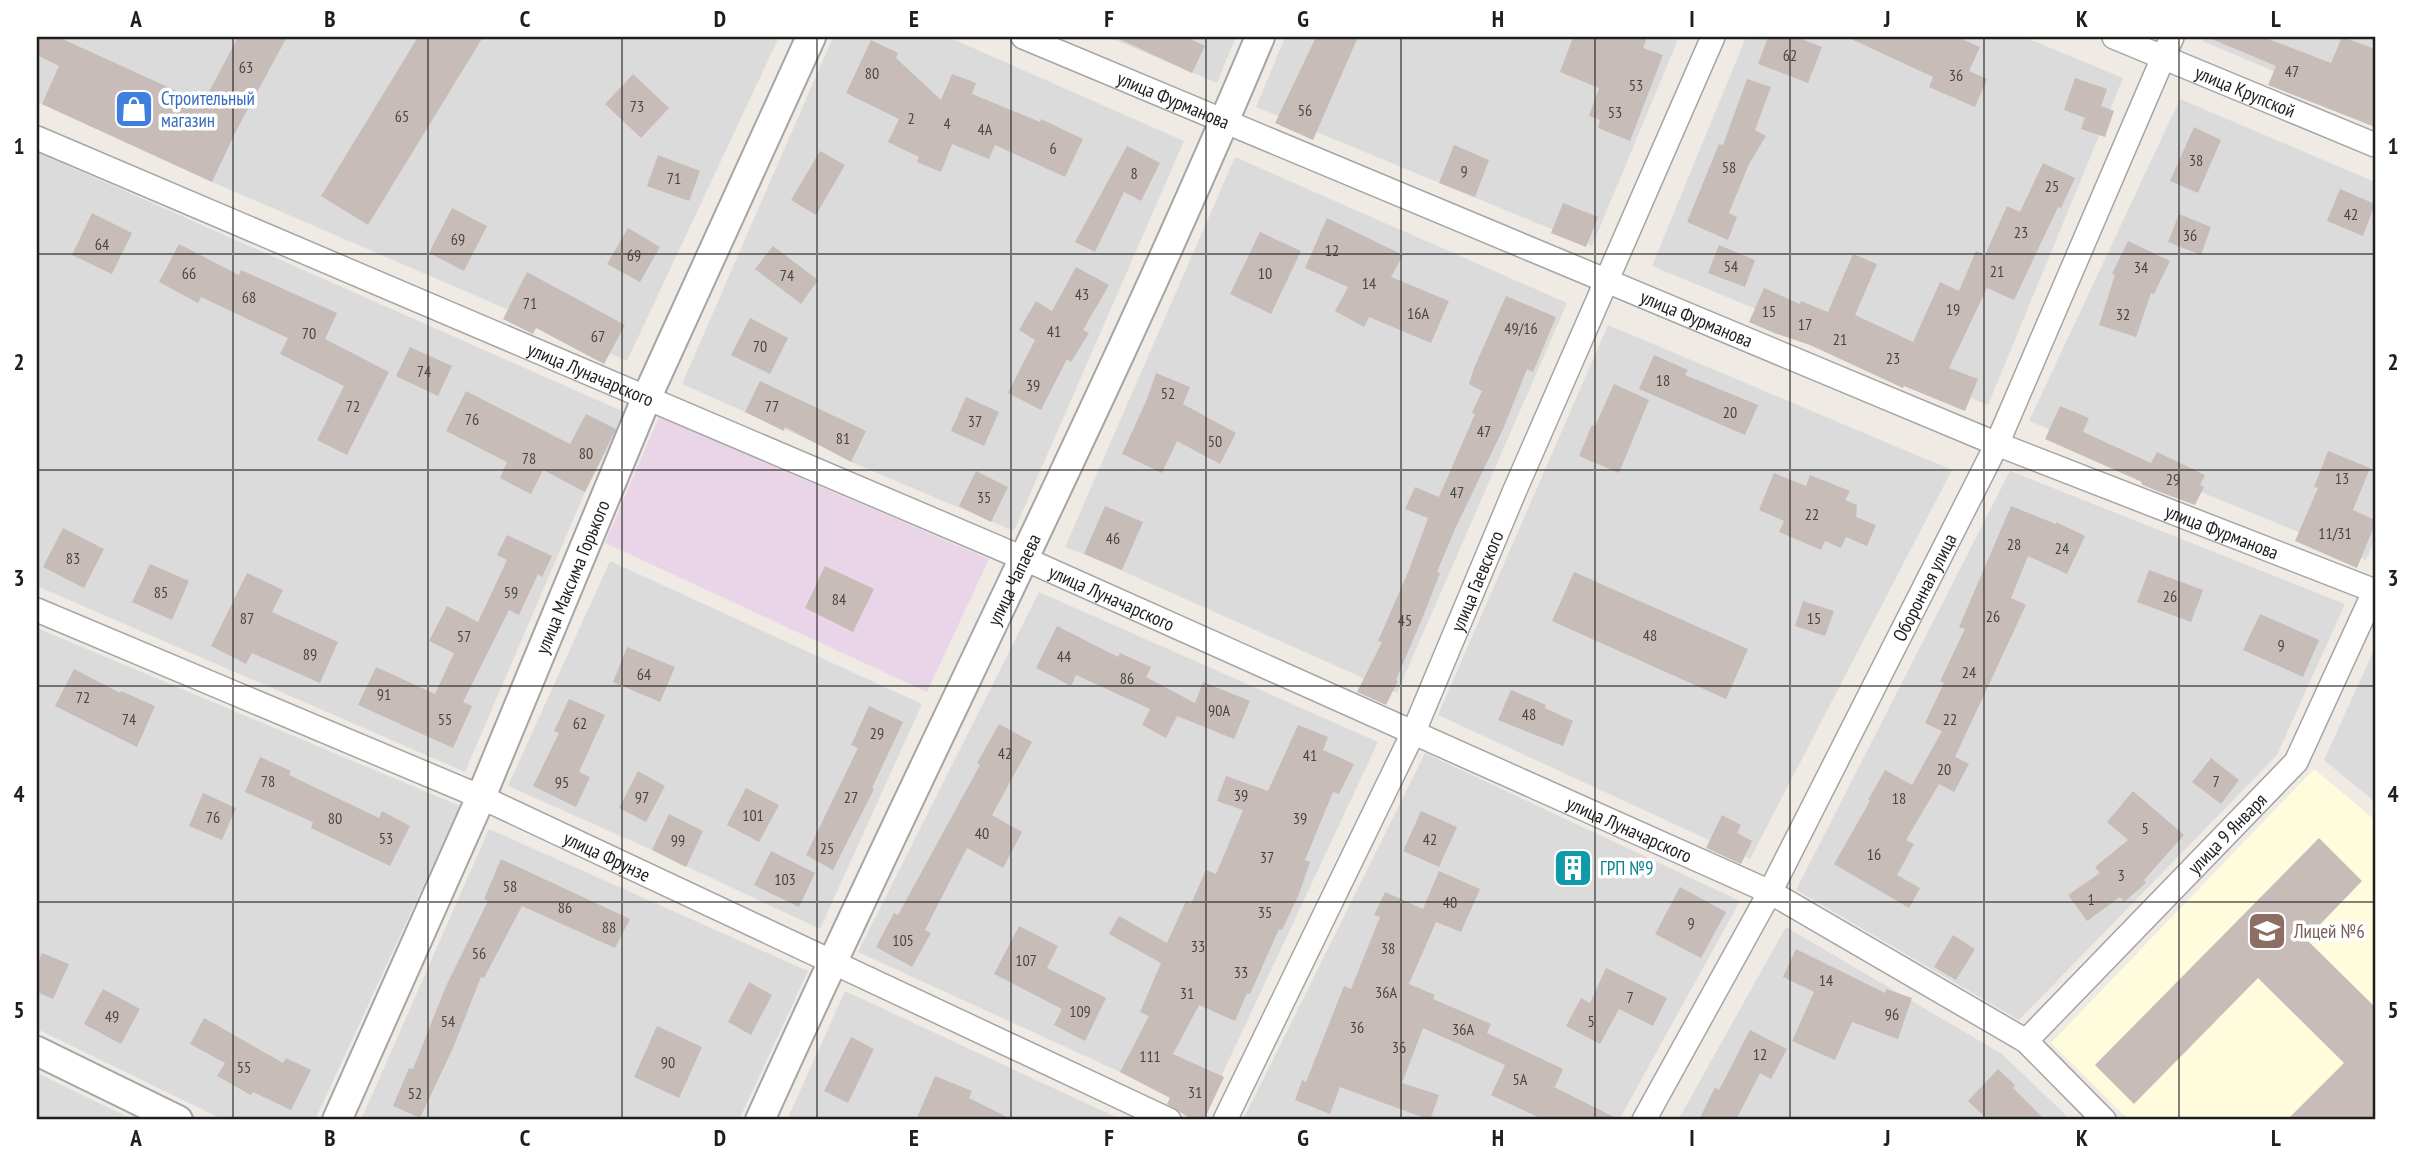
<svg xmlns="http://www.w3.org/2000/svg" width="2412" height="1157" font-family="'PT Sans Narrow',sans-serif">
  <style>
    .residential { fill: #dcdbdb }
    .industrial { fill: #e9d5e7 }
    .education { fill: #fffbdd }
    .building { fill: #c7bcb7 }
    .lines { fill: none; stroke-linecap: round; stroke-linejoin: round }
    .minor-casing { stroke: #a5a5a5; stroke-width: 26 }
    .tertiary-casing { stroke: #a5a5a5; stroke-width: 32 }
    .minor { stroke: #fff; stroke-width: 23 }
    .tertiary { stroke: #fff; stroke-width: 28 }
    .grid { fill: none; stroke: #1e1e1e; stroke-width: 2; stroke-opacity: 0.55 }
    .labels { text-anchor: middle; stroke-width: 7; stroke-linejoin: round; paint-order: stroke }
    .number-label { font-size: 16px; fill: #484644 }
    .street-label { font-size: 19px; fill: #1e1e1e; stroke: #fff }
    .shop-label { font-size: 19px; fill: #366cbe; stroke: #fff; text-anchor: start }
    .culture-label { font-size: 19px; fill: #0d838f; stroke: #fff; text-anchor: start }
    .education-label { font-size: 19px; fill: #785e54; stroke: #fff; text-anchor: start }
    .neatline { fill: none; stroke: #1e1e1e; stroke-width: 2.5 }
    .grid-label { font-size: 23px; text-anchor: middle; font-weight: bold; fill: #1e1e1e }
  </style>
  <rect width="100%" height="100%" fill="#f0eae4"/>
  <path class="residential" d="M37 37H779L627 361 212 182 37 102Z
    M833 37H948L1184 141 1014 531 851 462 820 445 682 384Z
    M1108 37H1236L1217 83Z
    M1285 37H1679L1592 246 1256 107Z
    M1746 37H2024L2123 78 1988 405 1652 266Z
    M2204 37H2375V114L2202 41Z
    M2180 99 2375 182V539L2366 560 2029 421Z
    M37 152 622 411 618 430 585 492 465 772 37 586Z
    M1235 157 1567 303 1397 693 1084 554 1065 547Z
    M1608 325 1952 470 1750 859 1438 715Z
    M2010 471 2345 604 2277 755 2019 1020 1796 890Z
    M610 561 922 704 820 929 652 850 508 786Z
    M1039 592 1378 742 1204 1113 1120 1072 858 952Z
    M37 628 460 806 315 1120H224L37 1029Z
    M2375 648V802L2324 760Z
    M1425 753 1740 901 1619 1120H1243Z
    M489 829 808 971 739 1120H361Z
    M1786 927 2002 1054 2071 1120H1678Z
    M845 991 1122 1120H787Z
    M37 1073 134 1120H37Z"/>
  <path class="industrial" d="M659 417 989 559 927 692 605 543Z"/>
  <path class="education" d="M2314 769 2375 820V1120H2129L2051 1043Z"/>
  <path class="building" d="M37 37H58L203 103 238 37H287L236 131 212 182 42 104 59 66 37 55Z
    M418 37H483L368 225 321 196Z
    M1115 37H1186L1205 46 1192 73Z
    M1316 37H1358L1313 140 1275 123Z
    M1573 37H1647L1643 48 1663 55 1630 141 1598 128 1600 120 1589 116 1599 88 1560 72Z
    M1768 37H1796L1822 47 1808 83 1758 64Z
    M1847 37H1957L1980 47 1969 71 1987 79 1975 107 1929 87 1933 77Z
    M2207 37H2263L2331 63 2342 37 2375 49V127L2268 85 2276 66Z
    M871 40 898 53 896 58 941 100 952 74 976 83 972 94 1040 122 1041 119 1083 139 1065 177 995 145 989 159 952 144 941 172 917 162 919 157 888 142 899 119 846 93Z
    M633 74 669 108 641 138 605 104Z
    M2075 78 2107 89 2101 106 2114 111 2105 137 2081 129 2085 118 2064 110Z
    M1747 79 1771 87 1755 130 1766 136 1749 164 1729 213 1737 217 1728 240 1687 222 1719 144 1723 145Z
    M2194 127 2221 140 2198 193 2170 181Z
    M1454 145 1489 160 1475 197 1439 183Z
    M1127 146 1160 163 1141 201 1124 192 1095 252 1075 242Z
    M820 151 845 165 816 215 791 200Z
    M658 155 700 171 689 201 647 186Z
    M2043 163 2075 178 2061 208 2058 207 2014 300 1987 288 1949 368 1978 379 1965 411 1904 386 1903 388 1810 345 1774 333 1749 322 1764 288 1800 304 1801 301 1828 312 1853 254 1877 264 1855 315 1913 342 1940 282 1959 291 1976 251 1985 255 2007 206 2020 212Z
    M2340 189 2375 204 2363 236 2327 221Z
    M1563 203 1598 217 1586 247 1551 233Z
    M452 208 487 226 464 271 429 253Z
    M92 213 132 233 112 274 72 255Z
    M2179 214 2211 227 2201 255 2168 242Z
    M1327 218 1403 255 1391 277 1449 301 1431 343 1369 317 1364 327 1335 311 1348 287 1305 268Z
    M628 228 660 247 640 282 607 264Z
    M1260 232 1301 251 1271 314 1230 294Z
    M2128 241 2170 261 2154 294 2151 293 2136 337 2099 325 2115 275 2112 274Z
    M179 244 239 275 241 270 337 313 325 339 389 372 347 455 317 440 344 386 280 354 288 338 201 297 198 303 159 282Z
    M1719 245 1755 260 1745 287 1708 273Z
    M773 246 818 280 801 304 755 269Z
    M1076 267 1109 285 1083 330 1089 333 1071 362 1067 359 1041 410 1008 393 1035 340 1019 330 1036 301 1052 311Z
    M527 272 625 325 604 364 536 328 533 334 503 319Z
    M1506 296 1556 317 1533 372 1527 369 1504 427 1455 529 1437 572 1440 573 1424 614 1396 680 1398 681 1386 705 1357 692 1382 642 1378 641 1409 570 1428 518 1405 509 1415 487 1439 497 1475 414 1472 413 1482 391 1469 384 1474 368Z
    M750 318 788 338 770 374 731 355Z
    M410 347 452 366 438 396 396 376Z
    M1654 355 1688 370 1685 375 1758 405 1745 435 1639 389Z
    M1156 373 1190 387 1183 404 1236 433 1220 464 1177 441 1162 473 1122 454 1147 399Z
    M760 381 866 431 851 462 785 427 784 431 745 412Z
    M1614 384 1649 400 1619 473 1579 456 1592 425 1595 426Z
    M466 391 570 444 586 414 616 429 585 492 543 470 531 494 500 478 507 462 446 431Z
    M966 397 999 412 984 446 951 431Z
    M2060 406 2089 418 2083 432 2151 463 2157 452 2205 475 2200 485 2204 487 2195 505 2157 491 2141 484 2142 482 2045 439Z
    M2328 451 2370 468 2353 510 2375 520V524L2357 568 2295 541 2318 488 2314 487Z
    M976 471 1008 487 991 522 959 506Z
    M1774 473 1806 486 1810 475 1850 491 1845 500 1857 505 1856 517 1876 525 1867 546 1846 537 1841 548 1825 541 1821 550 1779 532 1784 521 1759 510Z
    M1105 506 1143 522 1122 570 1084 554Z
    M2011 506 2056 524V522L2085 536 2067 574 2028 556 2011 598 2026 605 1955 757 1969 764 1954 792 1939 784 1906 840 1914 844 1897 875 1920 888 1909 908 1834 864 1870 801 1868 800 1885 770 1912 785 1942 731 1925 723 1944 683 1940 681 1965 629 1959 627Z
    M63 528 104 549 84 588 43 567Z
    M507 535 552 556 542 577 538 574 519 615 509 610 463 702 472 706 453 748 358 705 376 667 435 694 454 653 429 641 447 606 478 622 507 560 497 555Z
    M150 564 189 581 172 620 132 602Z
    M825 566 874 589 853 632 805 608Z
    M2149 570 2203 590 2191 622 2137 602Z
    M1574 572 1748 649 1726 699 1552 621Z
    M247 573 283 590 272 612 338 642 320 683 252 653 246 664 211 646Z
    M1803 601 1834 611 1825 636 1795 626Z
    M2260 614 2319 640 2303 677 2243 650Z
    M1057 626 1118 657 1120 653 1151 667 1146 677 1195 703 1203 682 1250 701 1234 739 1177 716 1166 738 1142 725 1150 709 1076 675 1071 686 1036 668Z
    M627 647 675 667 660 702 613 682Z
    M74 669 120 693 121 691 155 706 137 747 55 706Z
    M1511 690 1546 705 1545 708 1573 721 1563 746 1498 720Z
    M569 699 605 715 579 772 590 777 576 807 533 786 559 733 554 731Z
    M869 706 903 722 872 788 874 789 833 870 806 855 858 748 851 745Z
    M999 724 1032 742 992 815 1022 832 1003 868 967 848 925 930 931 933 912 967 876 947 894 913 898 915 980 765 977 763Z
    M1298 725 1328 737 1323 750 1354 764 1339 794 1333 792 1305 860 1310 862 1299 894 1282 930 1279 929 1250 994 1247 993 1235 1021 1199 1005 1173 1054 1224 1077 1204 1120H1193L1167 1104 1170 1098 1120 1072 1149 1016 1140 1012 1161 963 1109 934 1119 916 1167 943 1186 901 1191 904 1206 870 1216 874 1243 810 1217 801 1226 776 1268 791Z
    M260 757 291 771 289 775 379 818 382 811 410 826 390 866 311 828 313 822 245 792Z
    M2211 758 2239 780 2221 804 2192 782Z
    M638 771 665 786 646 822 619 808Z
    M746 788 779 805 759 842 727 825Z
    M2133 791 2184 835 2144 880 2146 883 2124 902 2120 897 2087 921 2068 895 2100 873 2095 867 2128 840 2107 822Z
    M203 793 236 808 222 840 189 826Z
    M1421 811 1457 827 1439 867 1403 851Z
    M669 814 703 831 686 867 652 850Z
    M1722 815 1741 825 1737 833 1752 841 1741 864 1706 848Z
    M2319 838 2362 881 2306 939 2375 1007V1120H2287L2344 1063 2258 978 2134 1104 2095 1065Z
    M771 851 815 873 799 907 754 885Z
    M501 859 630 919 615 948 522 906 484 978 481 977 453 1048 420 1118 393 1106 409 1068 413 1069 446 986 488 901 484 899Z
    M1439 871 1480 889 1461 932 1436 922 1409 984 1435 995 1433 999 1491 1024 1487 1033 1563 1069 1555 1087 1542 1081 1620 1120H1544L1491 1095 1505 1065 1423 1028 1402 1083 1439 1095 1430 1120 1340 1087 1330 1114 1295 1100 1302 1080 1306 1082 1344 986 1351 989 1380 917 1374 915 1385 892 1423 909Z
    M1680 887 1726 912 1701 958 1655 934Z
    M1019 926 1058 946 1047 968 1106 998 1085 1041 1054 1025 1062 1009 994 974Z
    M1953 935 1975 949 1956 980 1934 967Z
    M1796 949 1885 993 1886 989 1912 998 1898 1039 1852 1022 1835 1060 1792 1041 1814 992 1783 977Z
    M42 953 69 964 53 999 37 992V965Z
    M1606 968 1667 998 1653 1026 1619 1009 1600 1044 1566 1026 1581 998 1590 1003Z
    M749 982 772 995 751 1035 728 1022Z
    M103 989 140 1009 121 1044 84 1024Z
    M204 1018 283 1063 286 1058 311 1070 291 1110 253 1092 251 1095 217 1076 225 1063 190 1044Z
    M657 1026 702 1047 679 1098 634 1077Z
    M1750 1030 1787 1049 1771 1079 1760 1073 1736 1120H1699L1715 1087 1719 1090Z
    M851 1037 874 1049 848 1103 824 1091Z
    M1998 1069 2015 1085 2013 1088 2045 1120H1988L1968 1101Z
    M935 1076 972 1091 969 1098 1013 1120H916Z"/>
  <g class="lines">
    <g class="minor-casing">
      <g id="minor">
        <path id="s1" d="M1023 37 1997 444 2375 591"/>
        <path id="s2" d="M2114 37 2375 145"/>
        <path id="s3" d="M37 138 1025 559 1770 892 2026 1041 2104 1120"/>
        <path id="s4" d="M37 610 481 797 1169 1120"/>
        <path id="s5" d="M2026 1041 2296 762 2375 590"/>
        <path id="s6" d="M1225 1120 1414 731 1515 490 1713 37"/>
        <path id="s7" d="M1644 1120 1770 892 1997 444 2172 37"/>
      </g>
    </g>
    <g class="tertiary-casing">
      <g id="tertiary">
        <path d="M37 1051 178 1120"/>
        <path id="s8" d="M337 1120 481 797 646 399 811 37"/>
        <path id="s9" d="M760 1120C923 758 1106 404 1260 37"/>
      </g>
    </g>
    <use href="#minor" class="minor"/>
    <use href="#tertiary" class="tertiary"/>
  </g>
  <path class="grid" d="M233 37V1120M428 37V1120M622 37V1120M817 37V1120M1011 37V1120M1206 37V1120M1401 37V1120M1595 37V1120M1790 37V1120M1984 37V1120M2179 37V1120M37 254H2375M37 470H2375M37 686H2375M37 902H2375"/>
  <defs>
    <g id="shop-square" transform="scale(2.0125)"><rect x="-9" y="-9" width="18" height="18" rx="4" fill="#3f7fe0" stroke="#fff"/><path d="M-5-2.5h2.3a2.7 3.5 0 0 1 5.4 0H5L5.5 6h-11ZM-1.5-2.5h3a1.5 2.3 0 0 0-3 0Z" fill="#fff"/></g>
    <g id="building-square" transform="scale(2.0125)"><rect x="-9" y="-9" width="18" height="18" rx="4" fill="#0f9aa8" stroke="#fff"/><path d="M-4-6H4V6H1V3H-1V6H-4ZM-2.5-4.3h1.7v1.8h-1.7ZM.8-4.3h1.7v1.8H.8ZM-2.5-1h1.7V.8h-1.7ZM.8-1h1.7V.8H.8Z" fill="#fff"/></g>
    <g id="school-square" transform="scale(2.0125)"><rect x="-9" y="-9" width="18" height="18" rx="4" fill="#8d6e63" stroke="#fff"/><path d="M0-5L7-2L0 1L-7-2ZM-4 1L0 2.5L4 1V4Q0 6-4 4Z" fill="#fff"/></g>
  </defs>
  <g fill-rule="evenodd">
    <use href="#shop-square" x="134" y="109"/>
    <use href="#building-square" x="1573" y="868"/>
    <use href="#school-square" x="2267" y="931"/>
  </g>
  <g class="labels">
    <g class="number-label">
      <text x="1790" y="61">62</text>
      <text x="246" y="73">63</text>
      <text x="2292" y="77">47</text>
      <text x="872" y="79">80</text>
      <text x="1956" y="81">36</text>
      <text x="1636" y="91">53</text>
      <text x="637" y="112">73</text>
      <text x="1305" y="116">56</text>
      <text x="1615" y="118">53</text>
      <text x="402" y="122">65</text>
      <text x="911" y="124">2</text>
      <text x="947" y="129">4</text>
      <text x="985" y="135">4А</text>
      <text x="1053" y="154">6</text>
      <text x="2196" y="166">38</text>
      <text x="1729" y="173">58</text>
      <text x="1464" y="177">9</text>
      <text x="1134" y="179">8</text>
      <text x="674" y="184">71</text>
      <text x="2052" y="192">25</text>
      <text x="2351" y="220">42</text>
      <text x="2021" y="238">23</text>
      <text x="2190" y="241">36</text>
      <text x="458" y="245">69</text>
      <text x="102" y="250">64</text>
      <text x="1332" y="256">12</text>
      <text x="634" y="261">69</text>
      <text x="1731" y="272">54</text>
      <text x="2141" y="273">34</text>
      <text x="1997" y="277">21</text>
      <text x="189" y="279">66</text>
      <text x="1265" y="279">10</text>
      <text x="787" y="281">74</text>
      <text x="1369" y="289">14</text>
      <text x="1082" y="300">43</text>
      <text x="249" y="303">68</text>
      <text x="530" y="309">71</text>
      <text x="1953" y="315">19</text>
      <text x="1769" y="317">15</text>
      <text x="1418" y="319">16А</text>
      <text x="2123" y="320">32</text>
      <text x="1805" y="330">17</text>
      <text x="1521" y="334">49/16</text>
      <text x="1054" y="337">41</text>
      <text x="309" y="339">70</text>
      <text x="598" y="342">67</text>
      <text x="1840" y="345">21</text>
      <text x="760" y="352">70</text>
      <text x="1893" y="364">23</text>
      <text x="424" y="377">74</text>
      <text x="1663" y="386">18</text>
      <text x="1033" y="391">39</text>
      <text x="1168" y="399">52</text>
      <text x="353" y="412">72</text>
      <text x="772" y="412">77</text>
      <text x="1730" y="418">20</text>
      <text x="472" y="425">76</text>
      <text x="975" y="427">37</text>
      <text x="1484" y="437">47</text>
      <text x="843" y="444">81</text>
      <text x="1215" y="447">50</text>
      <text x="586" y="459">80</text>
      <text x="529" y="464">78</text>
      <text x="2342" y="484">13</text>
      <text x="2173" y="485">29</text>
      <text x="1457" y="498">47</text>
      <text x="984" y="503">35</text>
      <text x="1812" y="520">22</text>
      <text x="2335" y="539">11/31</text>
      <text x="1113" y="544">46</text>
      <text x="2014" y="550">28</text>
      <text x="2062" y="554">24</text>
      <text x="73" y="564">83</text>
      <text x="161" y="598">85</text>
      <text x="511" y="598">59</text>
      <text x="2170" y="602">26</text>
      <text x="839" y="605">84</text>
      <text x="1993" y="622">26</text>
      <text x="247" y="624">87</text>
      <text x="1814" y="624">15</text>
      <text x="1405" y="626">45</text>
      <text x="1650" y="641">48</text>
      <text x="464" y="642">57</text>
      <text x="2281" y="651">9</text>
      <text x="310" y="660">89</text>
      <text x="1064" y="662">44</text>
      <text x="1969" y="678">24</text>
      <text x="644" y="680">64</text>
      <text x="1127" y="684">86</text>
      <text x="384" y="700">91</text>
      <text x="83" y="703">72</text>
      <text x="1219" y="716">90А</text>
      <text x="1529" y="720">48</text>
      <text x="129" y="725">74</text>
      <text x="445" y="725">55</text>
      <text x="1950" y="725">22</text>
      <text x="580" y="729">62</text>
      <text x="877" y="739">29</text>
      <text x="1005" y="759">42</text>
      <text x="1310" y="761">41</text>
      <text x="1944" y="775">20</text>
      <text x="268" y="787">78</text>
      <text x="2216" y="787">7</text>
      <text x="562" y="788">95</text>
      <text x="1241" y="801">39</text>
      <text x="642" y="803">97</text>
      <text x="851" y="803">27</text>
      <text x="1899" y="804">18</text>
      <text x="753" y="821">101</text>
      <text x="213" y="823">76</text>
      <text x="335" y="824">80</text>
      <text x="1300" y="824">39</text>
      <text x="2145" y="834">5</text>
      <text x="982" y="839">40</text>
      <text x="386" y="844">53</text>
      <text x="1430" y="845">42</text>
      <text x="678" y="846">99</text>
      <text x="827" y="854">25</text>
      <text x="1874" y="860">16</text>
      <text x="1267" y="863">37</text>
      <text x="2121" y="881">3</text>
      <text x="785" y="885">103</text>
      <text x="510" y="892">58</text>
      <text x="2091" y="905">1</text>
      <text x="1450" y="908">40</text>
      <text x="565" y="913">86</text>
      <text x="1265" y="918">35</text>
      <text x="1691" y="929">9</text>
      <text x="609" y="933">88</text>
      <text x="903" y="946">105</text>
      <text x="1198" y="952">33</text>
      <text x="1388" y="954">38</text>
      <text x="479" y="959">56</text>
      <text x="1026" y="966">107</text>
      <text x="1241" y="978">33</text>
      <text x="1826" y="986">14</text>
      <text x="1386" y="998">36А</text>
      <text x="1187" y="999">31</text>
      <text x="1630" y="1003">7</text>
      <text x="1080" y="1017">109</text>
      <text x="1892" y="1020">96</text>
      <text x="112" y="1022">49</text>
      <text x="448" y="1027">54</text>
      <text x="1591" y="1027">5</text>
      <text x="1357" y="1033">36</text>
      <text x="1463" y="1035">36А</text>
      <text x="1399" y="1053">36</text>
      <text x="1760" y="1060">12</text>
      <text x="1150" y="1062">111</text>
      <text x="668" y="1068">90</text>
      <text x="244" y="1073">55</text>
      <text x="1520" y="1085">5А</text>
      <text x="1195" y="1098">31</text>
      <text x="415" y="1099">52</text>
    </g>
    <g class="street-label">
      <text dy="7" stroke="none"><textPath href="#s2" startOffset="142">улица Крупской</textPath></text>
      <text dy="7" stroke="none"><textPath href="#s1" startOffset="163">улица Фурманова</textPath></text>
      <text dy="7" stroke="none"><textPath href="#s1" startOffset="730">улица Фурманова</textPath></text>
      <text dy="7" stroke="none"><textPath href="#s3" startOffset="602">улица Луначарского</textPath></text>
      <text dy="7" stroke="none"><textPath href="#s1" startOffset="1297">улица Фурманова</textPath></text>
      <text dy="7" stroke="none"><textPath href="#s8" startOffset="592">улица Максима Горького</textPath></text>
      <text dy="7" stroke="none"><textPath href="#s9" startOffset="597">улица Чапаева</textPath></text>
      <text dy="7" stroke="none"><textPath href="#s6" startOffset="595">улица Гаевского</textPath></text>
      <text dy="7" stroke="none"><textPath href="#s7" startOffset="602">Оборонная улица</textPath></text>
      <text dy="7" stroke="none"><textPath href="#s3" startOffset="1169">улица Луначарского</textPath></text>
      <text dy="7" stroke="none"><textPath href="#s3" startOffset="1736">улица Луначарского</textPath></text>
      <text dy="7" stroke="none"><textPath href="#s5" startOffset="289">улица 9 Января</textPath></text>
      <text dy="7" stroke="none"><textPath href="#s4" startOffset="621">улица Фрунзе</textPath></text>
    </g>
    <g class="shop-label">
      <text x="161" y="105">Строительный<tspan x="161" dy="22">магазин</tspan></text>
    </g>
    <g class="culture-label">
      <text x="1600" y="875">ГРП №9</text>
    </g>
    <g class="education-label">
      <text x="2294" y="938">Лицей №6</text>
    </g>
  </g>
  <rect width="2412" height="1157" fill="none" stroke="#ffffff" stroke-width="77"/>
  <rect x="38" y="38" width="2336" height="1080" class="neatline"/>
  <g class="grid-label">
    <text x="136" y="27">A</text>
    <text x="330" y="27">B</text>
    <text x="525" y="27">C</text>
    <text x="720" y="27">D</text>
    <text x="914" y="27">E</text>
    <text x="1109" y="27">F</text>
    <text x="1303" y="27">G</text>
    <text x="1498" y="27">H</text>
    <text x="1692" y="27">I</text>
    <text x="1887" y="27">J</text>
    <text x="2082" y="27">K</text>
    <text x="2276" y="27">L</text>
    <text x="19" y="154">1</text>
    <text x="2393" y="154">1</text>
    <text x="19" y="370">2</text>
    <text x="2393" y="370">2</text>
    <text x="19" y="586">3</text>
    <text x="2393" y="586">3</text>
    <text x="19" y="802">4</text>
    <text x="2393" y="802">4</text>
    <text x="19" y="1018">5</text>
    <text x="2393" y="1018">5</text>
    <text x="136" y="1146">A</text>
    <text x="330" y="1146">B</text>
    <text x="525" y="1146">C</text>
    <text x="720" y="1146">D</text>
    <text x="914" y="1146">E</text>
    <text x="1109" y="1146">F</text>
    <text x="1303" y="1146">G</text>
    <text x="1498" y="1146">H</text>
    <text x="1692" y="1146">I</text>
    <text x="1887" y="1146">J</text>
    <text x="2082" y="1146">K</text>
    <text x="2276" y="1146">L</text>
  </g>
</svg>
